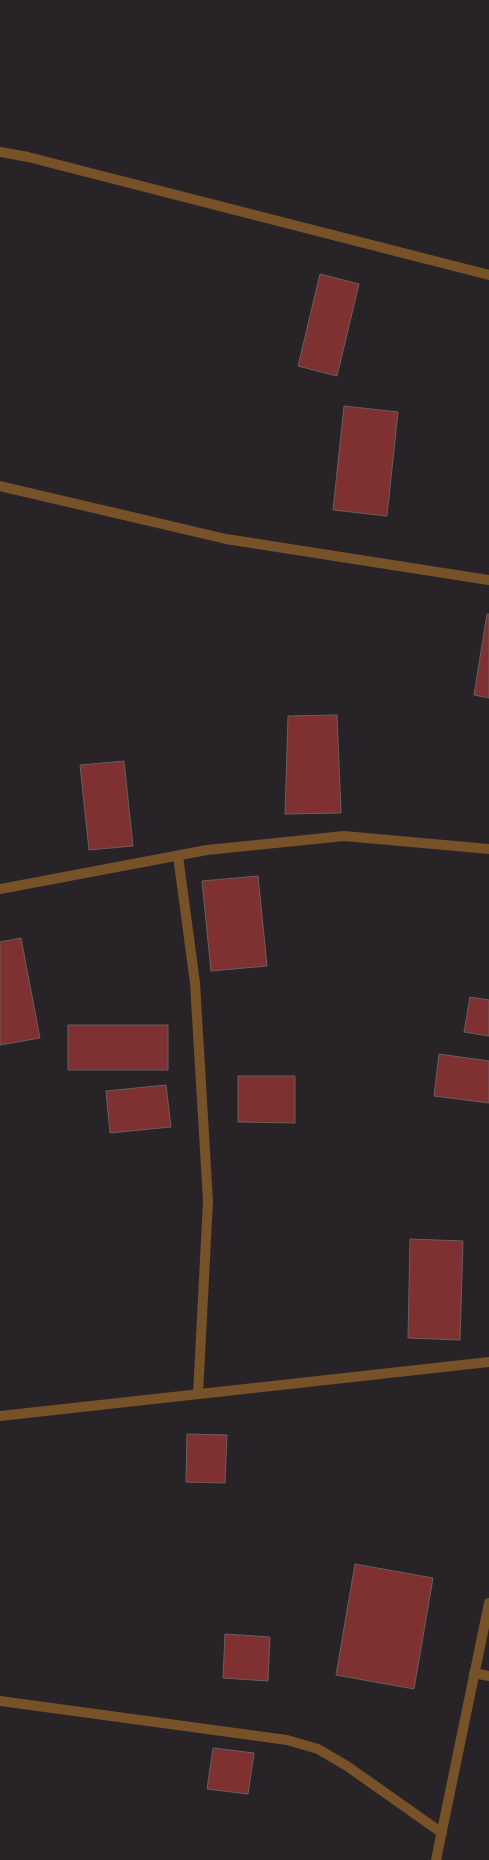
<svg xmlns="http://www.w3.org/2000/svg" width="489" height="1860" font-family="'Source Serif 4',serif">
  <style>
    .building { fill: #7f3030; stroke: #685f5f }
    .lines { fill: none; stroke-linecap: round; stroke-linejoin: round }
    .minor { stroke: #775128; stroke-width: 10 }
  </style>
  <rect width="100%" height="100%" fill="#282327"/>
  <path class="building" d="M320 274 359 284 337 376 298 366Z
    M344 406 398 412 387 516 333 510Z
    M487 614H489V698L474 695Z
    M337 715 341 813 285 814 288 716Z
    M124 761 133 846 89 850 80 765Z
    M258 876 267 966 211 971 202 881Z
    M21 938 40 1038 0 1045V942Z
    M470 997 489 1000V1036L464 1032Z
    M68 1025H168V1070H68Z
    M439 1054 489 1061V1103L434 1096Z
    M238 1076H295V1123L238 1122Z
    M166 1085 171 1127 110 1133 106 1091Z
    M410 1239 463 1241 460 1340 408 1338Z
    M187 1434 227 1435 225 1483 186 1482Z
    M355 1564 433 1578 414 1689 336 1675Z
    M225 1634 270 1637 268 1681 223 1678Z
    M213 1748 254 1753 248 1794 207 1789Z"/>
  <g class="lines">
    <path class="minor" d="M0 152 28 157 489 275
      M0 486 226 539 489 580
      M178 856 195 983 208 1201 198 1394
      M0 889 207 850 344 836 489 849
      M0 1416 489 1362
      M474 1673 489 1676
      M0 1701 287 1740 318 1749 347 1766 442 1833
      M436 1860 489 1603"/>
  </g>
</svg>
